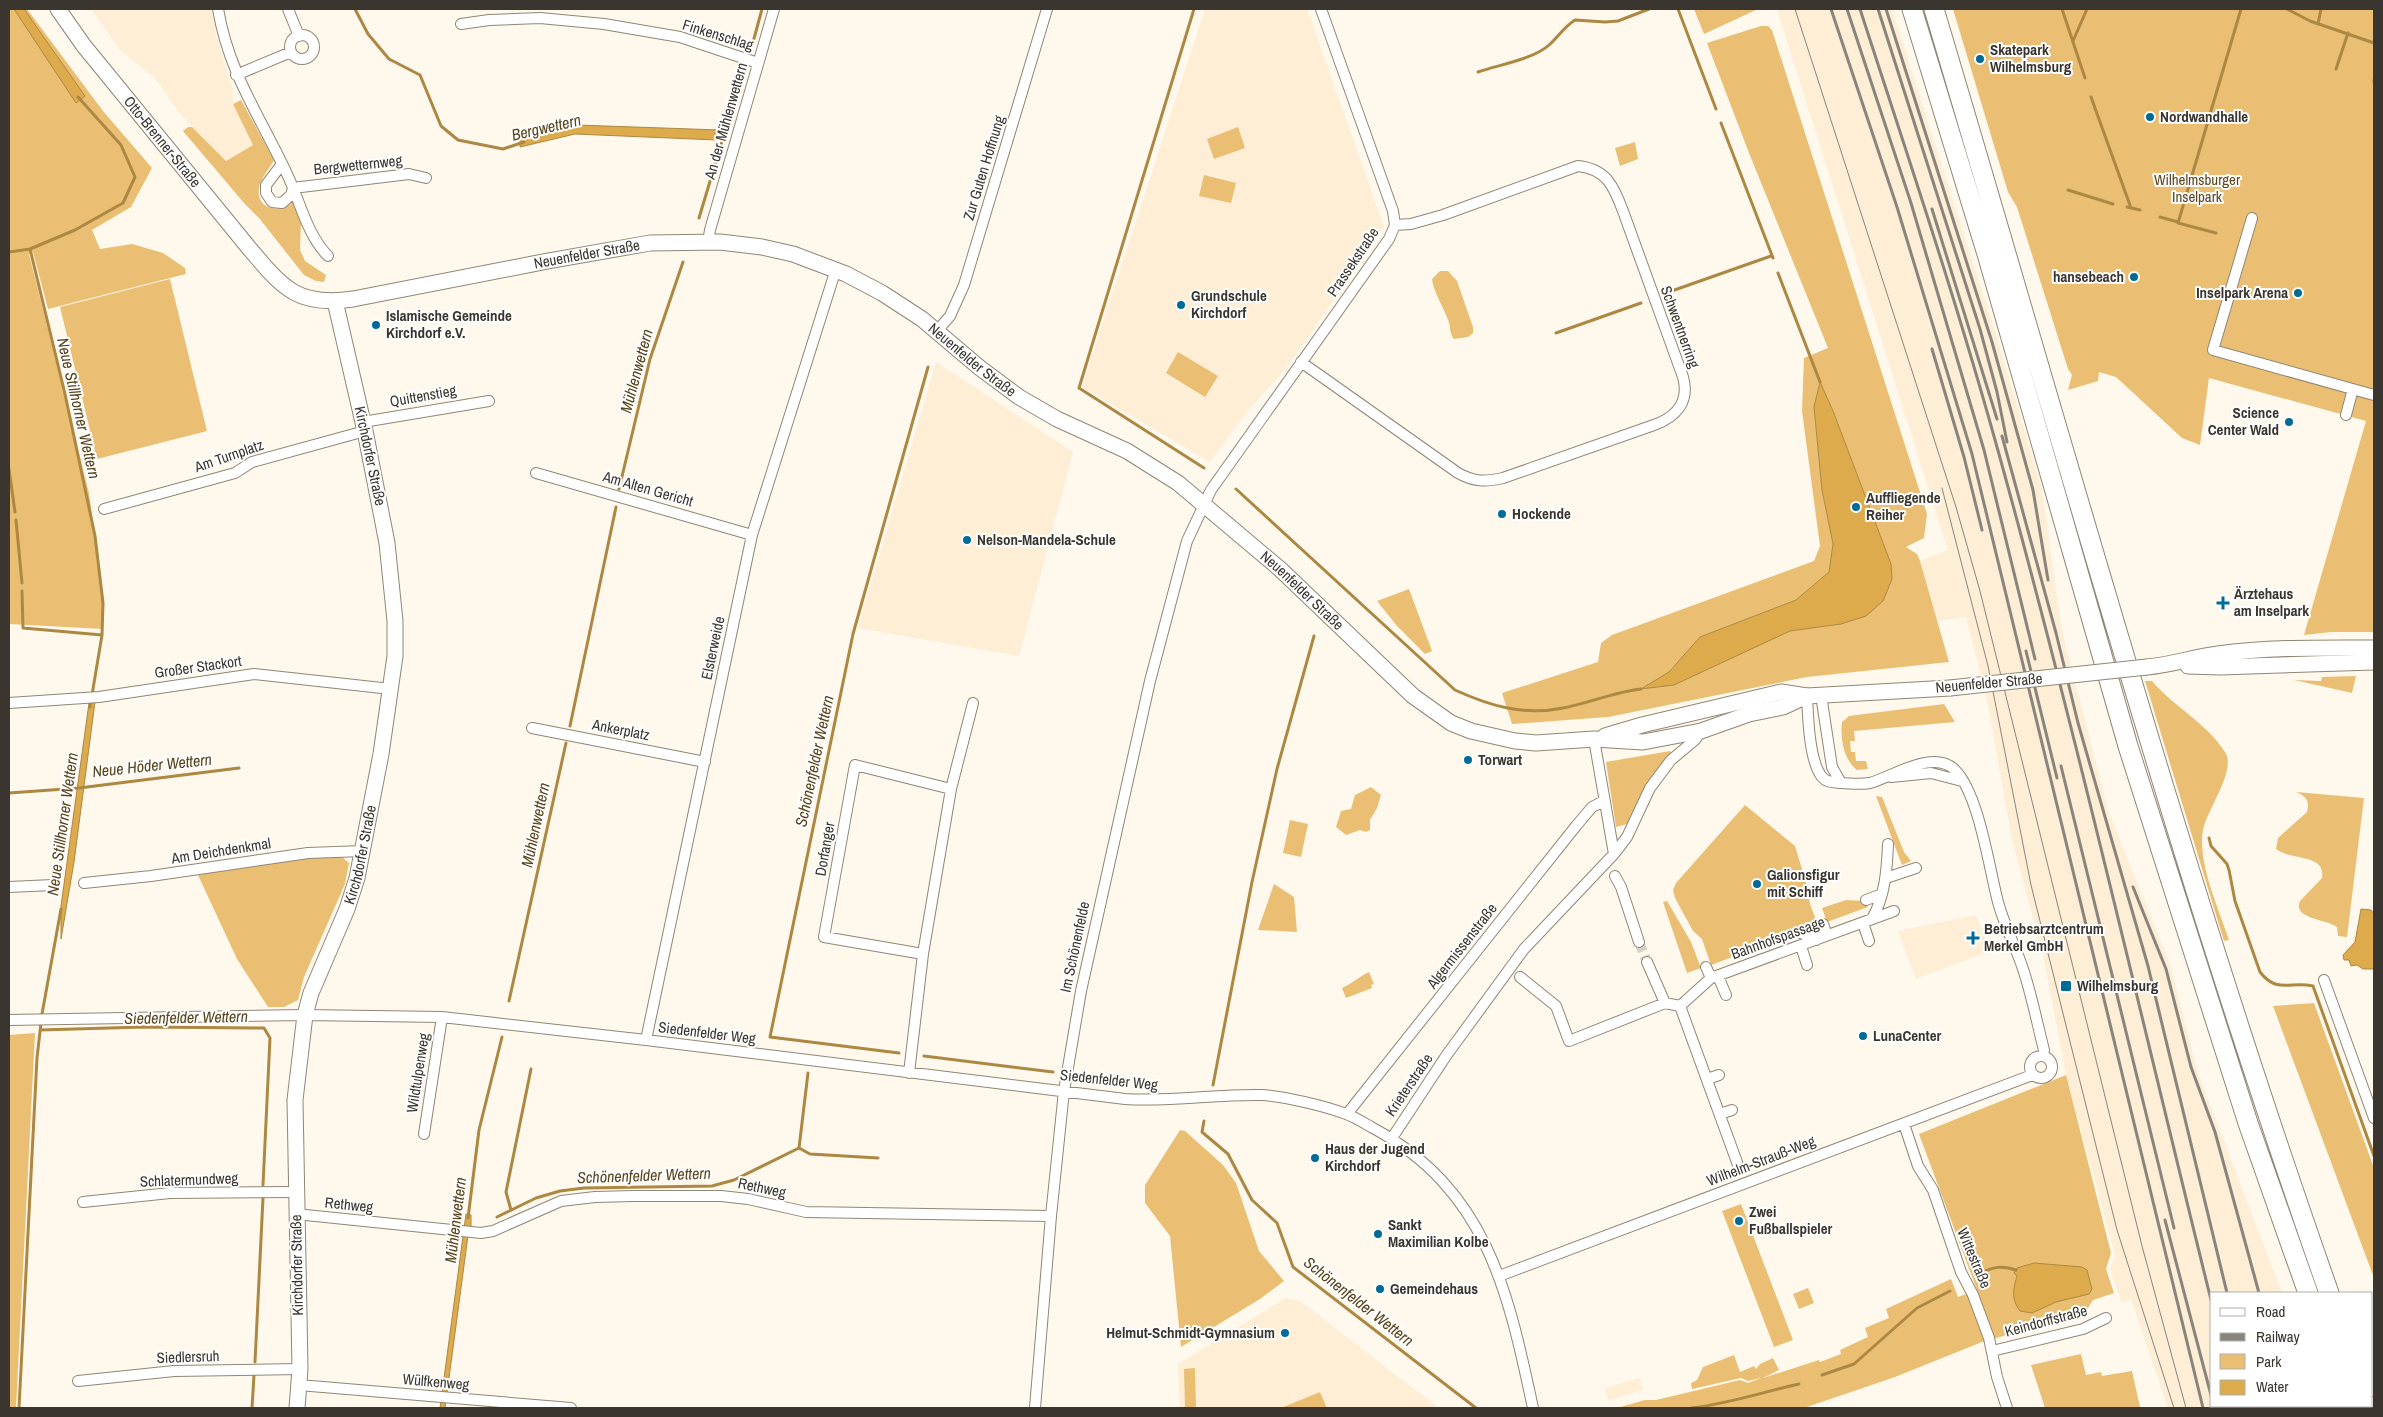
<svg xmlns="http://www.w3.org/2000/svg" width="2383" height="1417" font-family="'Archivo Narrow',sans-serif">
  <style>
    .built { fill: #fdeed5 }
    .green { fill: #eabf74; fill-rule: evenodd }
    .water { fill: #ddab4c; stroke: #ac8843 }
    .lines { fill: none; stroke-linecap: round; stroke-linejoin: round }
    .stream { stroke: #ac8843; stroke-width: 3 }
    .street-tunnel { stroke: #d8d1c7; stroke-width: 10; stroke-dasharray: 10 5; stroke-linecap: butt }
    .street-casing { stroke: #908675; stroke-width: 12 }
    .secondary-casing { stroke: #908675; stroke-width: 17 }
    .highway-casing { stroke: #908675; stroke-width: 21 }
    .street { stroke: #fff; stroke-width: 10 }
    .secondary { stroke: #fff; stroke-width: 15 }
    .highway { stroke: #fff; stroke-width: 19 }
    .tram { stroke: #8a857c; stroke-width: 1 }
    .rail { stroke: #8a857c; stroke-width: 3 }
    .secondary-bridge-casing { stroke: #908675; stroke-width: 17; stroke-linecap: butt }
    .secondary-bridge { stroke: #fff; stroke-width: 15 }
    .poi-dot { fill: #016b98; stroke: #fff; stroke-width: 2 }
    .labels { text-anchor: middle; stroke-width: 4; stroke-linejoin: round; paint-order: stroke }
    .street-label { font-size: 15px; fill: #3a362f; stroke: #fff }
    .poi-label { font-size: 15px; font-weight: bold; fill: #3a362f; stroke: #fff; text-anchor: start }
    .park-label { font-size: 15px; fill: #5b461e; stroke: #fff }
    .water-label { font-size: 16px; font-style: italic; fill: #59441c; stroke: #fff }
  </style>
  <rect width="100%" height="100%" fill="#fff8ed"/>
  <path class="built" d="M91 9H212L216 35 233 91V104L253 145 225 161 180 114 155 78 121 51Z
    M1205 9H1307L1384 227 1288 366 1246 413 1210 462 1082 387Z
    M1777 9H1892L1996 335 2042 490 2062 632 2109 813 2171 967 2197 1070 2282 1293H2212V1406H2318L2319 1408H2168L2131 1299 2122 1303 2110 1269 2115 1254 2066 1075 2044 959 2012 840 1988 704 1966 617 1937 621 1920 561 1948 550Z
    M936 362 1073 452 1019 656 858 628Z
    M1976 915 1990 951 1916 979 1898 931Z
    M1286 1298 1301 1302 1439 1408H1180L1178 1364Z
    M1639 1378 1643 1390 1608 1400 1605 1388Z"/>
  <path class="green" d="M9 9H27L103 111 152 168 131 207 92 230 100 249 132 244 163 253 185 268 186 274 48 309 33 252 29 254 89 493 104 603 103 629 9 624Z
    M1694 9H1758L1704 34Z
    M1953 9H2374V632H2331L2304 635 2366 421 2209 378 2200 445 2182 438 2116 377 2099 372 2098 381 2068 390 2072 375 2068 369 2017 207 2008 192Z
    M1761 26H1768L1772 30 1927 514 1924 538 1906 547 1917 554 1920 561 1949 662 1807 677 1608 717 1512 724 1502 693 1598 662 1601 643 1612 635 1814 561 1820 546 1802 411 1804 358 1828 348 1749 153 1707 43ZM1820 382 1833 411 1891 564 1892 579 1841 624 1790 631 1643 689 1669 672 1700 637 1796 600 1829 572 1833 544 1822 490 1814 407Z
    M241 100 274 160C270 168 260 179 259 188 255 210 282 214 294 201L301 221 300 250 305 261 326 275 324 282 316 281 304 275 259 218 244 203 183 131 188 127H192L226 161 253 145 233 104Z
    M1238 127 1245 148 1214 159 1207 139Z
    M1635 142 1638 159 1620 166 1615 148Z
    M1204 175 1236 183 1231 203 1199 196Z
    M1440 271H1448L1457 281 1473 327V333L1468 337 1454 339C1449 333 1451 327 1448 320 1444 308 1433 291 1432 279Z
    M170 279 207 431 97 459 60 307Z
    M1178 352 1218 376 1205 397 1166 373Z
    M1409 589 1432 651 1425 654 1397 626 1377 601Z
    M2356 676 2352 693 2294 680 2321 681 2322 677Z
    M2145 681H2152C2174 707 2207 723 2225 752 2237 770 2207 809 2203 830 2197 862 2219 909 2229 940L2224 941Z
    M1944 704 1955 722 1854 731 1855 741H1850L1851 752H1855L1856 761H1866L1868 769 1857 770C1844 760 1840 739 1842 722L1849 716Z
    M1670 751 1672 754 1647 783 1627 824 1616 827 1606 762Z
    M1371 787 1381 795 1377 808 1370 820V830L1366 832 1360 830 1346 835 1336 827 1341 811 1351 809 1355 795Z
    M2296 792 2364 798 2347 937 2338 936 2337 927C2327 919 2292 919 2300 901L2322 878C2326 853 2290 861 2276 849L2278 838 2307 812C2310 801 2306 796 2296 792Z
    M1876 796 1882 797 1904 852 1911 861 1902 865Z
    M1745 805 1795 846 1808 889 1803 891 1808 889 1810 904 1818 925 1711 965 1702 939 1693 931 1675 898 1673 890 1676 883Z
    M1290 820 1308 824 1301 857 1283 853Z
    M341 856 349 863 345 884 304 977 298 1000 284 1007H268L237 959 198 875 270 862Z
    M1274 884 1294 897 1297 932 1258 930Z
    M1846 900 1866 901 1868 907 1827 922 1822 908Z
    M1667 901 1691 942 1701 968 1687 973 1663 902Z
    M1369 972 1374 984 1371 985 1372 988 1346 998 1342 988C1352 984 1358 977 1369 972Z
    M2314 1003 2374 1168V1278L2273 1006Z
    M35 1033 16 1408H9V1035Z
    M2066 1075 2111 1253 2106 1269 2114 1293 2093 1300 2085 1313 1982 1342 1895 1377 1804 1408H1617L1645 1400H1656L1740 1380 1748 1383 1761 1378 1748 1381 1741 1378 1692 1389 1691 1383 1697 1380 1703 1367 1734 1355 1740 1372 1754 1366 1756 1369 1760 1364 1773 1358 1779 1370 1763 1378 1819 1360 1820 1362 1841 1354 1840 1350 1868 1337 1865 1328 1889 1318 1886 1309 1951 1279 1958 1297 1977 1290 1919 1134Z
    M1180 1130 1185 1131 1223 1165 1236 1183 1259 1251 1284 1281 1260 1299 1181 1347 1170 1236 1145 1203V1185Z
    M1741 1204 1793 1340 1774 1347 1722 1211Z
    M1808 1288 1814 1303 1799 1309 1793 1294Z
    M2081 1354 2086 1375 2101 1372 2102 1376 2132 1371 2140 1407 2045 1408 2031 1365Z
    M1195 1368 1196 1408H1185L1184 1369Z
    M1320 1392 1327 1408H1281Z"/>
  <path class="water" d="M14 9H24L85 96 76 103Z
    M577 125 720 130 717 140 575 134 520 147V139Z
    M1820 382 1833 411 1891 564 1892 579 1883 601 1866 616 1841 624 1790 631 1674 685 1641 689 1669 672 1700 637 1796 600 1829 572 1833 544 1822 490 1814 407Z
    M95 702 74 862 61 939V906L89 703Z
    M2361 909 2371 910 2374 914V969H2363L2357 965 2351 966 2349 960H2344L2343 955 2355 942Z
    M466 1214 471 1215V1226L469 1228 445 1408H440Z
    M2034 1263 2082 1267 2087 1270 2092 1289 2089 1294 2056 1302 2032 1313 2020 1311C2011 1299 2013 1290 2017 1276L2014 1273 2017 1268Z"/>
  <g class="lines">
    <path class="stream" d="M355 9 368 34 389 59 420 75 441 126 458 140 503 149 524 142
      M1194 9 1079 388 1204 468
      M1678 9 1716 109
      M2062 9 2085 78
      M2287 9 2310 21 2374 43
      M2318 24 2321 9
      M2073 41 2087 9
      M752 46 762 9
      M2336 69 2348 33
      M1478 72C1498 65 1534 59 1549 45 1558 37 1564 27 1575 20L1605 22 1618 21 1649 9
      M2374 82V80
      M2091 97 2131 208
      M1721 123 1773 258
      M716 134H724
      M2068 190 2113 204
      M2127 207 2140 210
      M2160 217 2178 222
      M699 218 744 68
      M2216 233 2178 223 2241 9
      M30 249 65 394 95 536 103 603 102 635 90 707
      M9 252 30 249 75 230 123 203 135 177 121 145 78 97
      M1778 273 1820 382
      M1666 293 1771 256
      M1556 333 1641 303
      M9 469 15 512
      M619 489 650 359 683 262
      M1236 489 1455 690C1490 706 1524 716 1563 708 1590 703 1614 692 1641 689
      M16 520 22 583
      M22 591 23 628 102 635
      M570 726 616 507
      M9 793 79 788 239 768
      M2209 838 2211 846 2227 864 2229 870 2235 901 2260 972C2277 994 2290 981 2313 986L2374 1156
      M509 1001 566 743
      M40 1030 144 1027 264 1028 270 1038 263 1185
      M899 1053 770 1037 853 634 928 367
      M924 1056 1053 1072
      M1092 1078 1127 1084
      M1213 1085 1252 882 1277 769 1314 636
      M1204 1121 1202 1132 1228 1154 1252 1200 1277 1223 1293 1267 1476 1408
      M799 1148 808 1073
      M511 1210 506 1192 531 1069
      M497 1217 536 1198 560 1191 584 1188 712 1186 734 1180 799 1148 810 1154 878 1158
      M468 1218 479 1130 502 1037
      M1980 1273C1994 1267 2001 1265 2016 1270
      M255 1362 263 1198
      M1822 1375 1854 1364 1917 1308 1950 1291
      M19 1408 37 1058 42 1014 61 909
      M252 1408 254 1375
      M1691 1408C1728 1404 1763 1392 1799 1384"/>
    <path class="street-tunnel" d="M1639 942 1647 962"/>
    <g class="street-casing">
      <path id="street" d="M218 9C229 74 260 116 287 174 300 201 307 235 328 256
        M288 9 299 36
        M461 24 489 20 540 18 604 24 680 37 758 63
        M290 47a12 12 0 1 1 24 0a12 12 0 1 1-24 0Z
        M236 75 291 52
        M282 164 266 185V193L272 202 282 203 291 195 293 188
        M293 188 409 174 426 178
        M2252 218 2213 350 2374 395
        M708 242 710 230 774 9
        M937 331 950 316 964 285 1047 9
        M1301 362 1458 473C1474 482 1485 482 1503 478L1654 425C1676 417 1690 402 1683 377L1623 211C1614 187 1607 169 1578 166L1443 215 1411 224 1395 225
        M2346 415 2353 389
        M363 422 489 401
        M536 473 752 535
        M104 509 235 473 252 462 365 431
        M1821 695 1832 767 1841 783
        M1807 696C1808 716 1809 761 1822 777 1827 783 1833 782 1840 783 1850 783 1859 785 1870 783 1892 777 1934 748 1955 770 1979 794 1989 868 1998 902 2004 925 2016 947 2023 969 2032 996 2037 1023 2044 1050L2043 1056
        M9 703 99 697 254 674 391 689
        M532 728 705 762
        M1594 739 1614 854
        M1891 777 1931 773 1962 781
        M1615 876 1621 887 1639 942
        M1886 878 1916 868
        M84 883 151 876 308 853 363 851
        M9 887 53 885
        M1866 900 1882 894
        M1872 919C1885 896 1887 870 1888 844
        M1863 923 1869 941
        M1823 924 1827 935
        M1799 932 1816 940
        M1801 946 1807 965
        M923 954 824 937 855 765 951 789
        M1647 962 1665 1003
        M1706 967 1711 978
        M1718 976 1726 995
        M1520 977 1556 1006 1569 1041 1665 1003 1680 1006
        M2324 980 2374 1118
        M1680 1006 1711 978 1894 911
        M1680 1006 1738 1165
        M9 1020 305 1015 442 1017 646 1040 1125 1099C1171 1102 1216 1094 1261 1095 1283 1096 1325 1106 1346 1114 1355 1117 1364 1123 1373 1128 1487 1190 1508 1291 1533 1408
        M646 1040 752 535 836 269
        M2030 1067a11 11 0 1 1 22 0a11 11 0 1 1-22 0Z
        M909 1073 923 954 951 789 973 703
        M1707 1079 1719 1075
        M1347 1114 1576 826 1592 807 1604 801
        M1720 1114 1732 1110
        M1904 1124 1918 1166 1933 1190 1961 1272 1973 1295 1989 1338 1997 1377 2007 1408
        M424 1134 442 1017
        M1392 1138 1446 1056 1524 949 1614 854 1627 837 1650 788 1671 760 1695 740 1701 731
        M83 1202 170 1193 295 1192
        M296 1214 481 1233 493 1231 561 1201 595 1197 633 1196H721L748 1199 806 1212 1051 1216
        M1499 1276 2032 1075
        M1992 1351 2083 1329 2106 1318
        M78 1381 174 1371 300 1369
        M299 1385 571 1408
        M1035 1408 1051 1216 1064 1091 1081 991 1150 681 1187 541 1211 490 1389 239 1395 225 1393 211 1321 9"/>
    </g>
    <g class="secondary-casing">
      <g id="secondary">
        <path id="s1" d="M58 9 84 46 249 248C283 288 297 307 353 299L548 261 650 243 720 242 762 247 793 254 846 274 882 293 922 319 980 368 1019 397 1057 419 1127 451 1178 483 1280 569 1413 696 1451 723 1471 731 1515 741 1536 743 1594 739 1643 742 1701 731 1749 714 1783 707 1807 696"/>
        <path d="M2188 666 2220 667 2374 662"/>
        <path d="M2147 667C2171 665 2194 657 2218 654 2269 647 2322 648 2374 648"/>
        <path d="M1605 736 1642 725 1781 692 1807 696 1950 688"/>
        <path id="s2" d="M297 1408 300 1369 295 1100 305 1015 311 993 347 909 357 878 381 754 395 656V621L387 543 365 431 335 301"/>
      </g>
    </g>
    <g class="highway-casing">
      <path id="highway" d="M1912 9 1987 254 2128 746 2248 1123 2308 1293
        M1934 9C2062 438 2180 871 2329 1293
        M2349 1406 2350 1408
        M2369 1406 2370 1408"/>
    </g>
    <use href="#street" class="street"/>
    <use href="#secondary" class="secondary"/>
    <use href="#highway" class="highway"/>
    <path class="tram" d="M1795 9 1956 507 1980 591 2142 1246 2186 1408
      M1942 488 1988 666 2031 885 2117 1230 2174 1408"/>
    <path class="rail" d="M1831 9 1897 207 1972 454 2203 1408
      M1847 9 1911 203 1984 450 2035 659
      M1860 9C1907 154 1956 299 1997 447 2076 731 2141 1018 2212 1304
      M1878 9 1980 329 1997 392 2007 442
      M1886 9 1992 342 2033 490 2048 580
      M1932 209 1997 419
      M1932 349 1964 457 1982 530
      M2002 436 2056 633 2078 723 2148 966 2227 1293
      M2026 651 2057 778
      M2061 766 2174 1228
      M2133 887 2166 969 2191 1067 2215 1132 2259 1293
      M2165 1220 2212 1399
      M2221 1406V1408
      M2237 1406 2238 1408
      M2254 1406 2255 1408
      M2296 1406 2297 1408"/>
    <g class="secondary-bridge-casing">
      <path id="secondary-bridge" d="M1950 688 2147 667"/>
    </g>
    <use href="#secondary-bridge" class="secondary-bridge"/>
  </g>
  <g class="poi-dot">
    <circle cx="1980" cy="59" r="5"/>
    <circle cx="2150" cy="117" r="5"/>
    <circle cx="2134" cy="277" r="5"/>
    <circle cx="2298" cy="293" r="5"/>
    <circle cx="1181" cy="305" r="5"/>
    <circle cx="376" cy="325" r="5"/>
    <circle cx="2289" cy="422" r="5"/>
    <circle cx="1856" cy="507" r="5"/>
    <circle cx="1502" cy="514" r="5"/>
    <circle cx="967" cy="540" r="5"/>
    <path d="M2220.5 595.5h5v5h5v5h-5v5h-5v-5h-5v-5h5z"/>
    <circle cx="1468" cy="760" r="5"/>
    <circle cx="1757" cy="884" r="5"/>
    <path d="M1970.5 930.5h5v5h5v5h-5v5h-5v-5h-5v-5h5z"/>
    <rect x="2060" y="980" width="12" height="12" rx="2.5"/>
    <circle cx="1863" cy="1036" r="5"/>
    <circle cx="1315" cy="1158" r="5"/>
    <circle cx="1739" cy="1221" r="5"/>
    <circle cx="1378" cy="1234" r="5"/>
    <circle cx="1380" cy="1289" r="5"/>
    <circle cx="1285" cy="1333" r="5"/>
  </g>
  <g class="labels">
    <g class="street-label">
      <text transform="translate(718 35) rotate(17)" y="5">Finkenschlag</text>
      <text transform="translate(726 121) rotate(-74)" y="5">An der Mühlenwettern</text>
      <text dy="5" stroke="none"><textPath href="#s1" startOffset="169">Otto-Brenner-Straße</textPath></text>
      <text transform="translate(358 165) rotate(-6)" y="5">Bergwetternweg</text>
      <text transform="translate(984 168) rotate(-73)" y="5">Zur Guten Hoffnung</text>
      <text dy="5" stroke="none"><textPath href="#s1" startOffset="668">Neuenfelder Straße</textPath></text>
      <text transform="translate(1353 262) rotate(-56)" y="5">Prassekstraße</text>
      <text transform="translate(1680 327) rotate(70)" y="5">Schwentnerring</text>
      <text dy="5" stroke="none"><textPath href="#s1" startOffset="1086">Neuenfelder Straße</textPath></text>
      <text transform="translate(423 396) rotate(-10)" y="5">Quittenstieg</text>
      <text transform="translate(229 456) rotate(-19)" y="5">Am Turnplatz</text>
      <text transform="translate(370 456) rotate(78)" y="5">Kirchdorfer Straße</text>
      <text transform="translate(648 489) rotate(16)" y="5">Am Alten Gericht</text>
      <text dy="5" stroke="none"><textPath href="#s1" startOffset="1491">Neuenfelder Straße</textPath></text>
      <text transform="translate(713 648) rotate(-78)" y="5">Elsterweide</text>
      <text transform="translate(198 667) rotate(-8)" y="5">Großer Stackort</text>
      <text transform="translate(1989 683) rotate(-5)" y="5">Neuenfelder Straße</text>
      <text transform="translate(621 730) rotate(11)" y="5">Ankerplatz</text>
      <text transform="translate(825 849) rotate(-80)" y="5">Dorfanger</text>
      <text transform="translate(221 851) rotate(-9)" y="5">Am Deichdenkmal</text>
      <text dy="5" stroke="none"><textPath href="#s2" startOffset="564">Kirchdorfer Straße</textPath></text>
      <text transform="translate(1778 938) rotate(-20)" y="5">Bahnhofspassage</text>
      <text transform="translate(1462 946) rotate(-52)" y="5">Algermissenstraße</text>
      <text transform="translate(1075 947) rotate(-78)" y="5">Im Schönenfelde</text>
      <text transform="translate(707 1033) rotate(7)" y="5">Siedenfelder Weg</text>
      <text transform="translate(418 1073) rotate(-81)" y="5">Wildtulpenweg</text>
      <text transform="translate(1109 1080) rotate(6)" y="5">Siedenfelder Weg</text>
      <text transform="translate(1409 1085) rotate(-56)" y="5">Krieterstraße</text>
      <text transform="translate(1761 1161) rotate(-21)" y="5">Wilhelm-Strauß-Weg</text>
      <text transform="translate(189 1180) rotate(-2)" y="5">Schlatermundweg</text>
      <text transform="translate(762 1188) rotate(12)" y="5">Rethweg</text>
      <text transform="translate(349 1205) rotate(6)" y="5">Rethweg</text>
      <text transform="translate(1974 1258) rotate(67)" y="5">Wittestraße</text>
      <text transform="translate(297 1265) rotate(-91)" y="5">Kirchdorfer Straße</text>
      <text transform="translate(2046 1321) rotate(-15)" y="5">Keindorffstraße</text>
      <text transform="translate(188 1357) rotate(-2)" y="5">Siedlersruh</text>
      <text transform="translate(436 1382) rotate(5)" y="5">Wülfkenweg</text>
    </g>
    <g class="poi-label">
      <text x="1990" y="55">Skatepark<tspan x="1990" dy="17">Wilhelmsburg</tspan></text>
      <text x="2160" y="122">Nordwandhalle</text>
      <text x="2124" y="282" text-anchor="end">hansebeach</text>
      <text x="2288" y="298" text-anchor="end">Inselpark Arena</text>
      <text x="1191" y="301">Grundschule<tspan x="1191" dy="17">Kirchdorf</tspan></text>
      <text x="386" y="321">Islamische Gemeinde<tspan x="386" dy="17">Kirchdorf e.V.</tspan></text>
      <text x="2279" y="418" text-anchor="end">Science<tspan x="2279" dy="17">Center Wald</tspan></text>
      <text x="1866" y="503">Auffliegende<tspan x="1866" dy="17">Reiher</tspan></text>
      <text x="1512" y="519">Hockende</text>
      <text x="977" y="545">Nelson-Mandela-Schule</text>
      <text x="2234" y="599">Ärztehaus<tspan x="2234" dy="17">am Inselpark</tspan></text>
      <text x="1478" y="765">Torwart</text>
      <text x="1767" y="880">Galionsfigur<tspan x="1767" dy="17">mit Schiff</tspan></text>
      <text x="1984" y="934">Betriebsarztcentrum<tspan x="1984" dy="17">Merkel GmbH</tspan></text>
      <text x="2077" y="991">Wilhelmsburg</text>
      <text x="1873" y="1041">LunaCenter</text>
      <text x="1325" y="1154">Haus der Jugend<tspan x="1325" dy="17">Kirchdorf</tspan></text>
      <text x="1749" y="1217">Zwei<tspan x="1749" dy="17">Fußballspieler</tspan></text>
      <text x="1388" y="1230">Sankt<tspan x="1388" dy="17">Maximilian Kolbe</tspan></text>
      <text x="1390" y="1294">Gemeindehaus</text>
      <text x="1275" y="1338" text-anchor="end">Helmut-Schmidt-Gymnasium</text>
    </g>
    <g class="park-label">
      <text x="2197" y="185">Wilhelmsburger<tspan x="2197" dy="17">Inselpark</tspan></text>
    </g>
    <g class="water-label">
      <text transform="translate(546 127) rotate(-13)" y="6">Bergwettern</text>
      <text transform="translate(636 371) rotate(-75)" y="6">Mühlenwettern</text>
      <text transform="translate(79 408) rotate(77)" y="6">Neue Stillhorner Wettern</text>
      <text transform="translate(814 761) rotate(-78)" y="6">Schönenfelder Wettern</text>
      <text transform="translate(152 765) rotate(-6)" y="6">Neue Höder Wettern</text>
      <text transform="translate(62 824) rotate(-82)" y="6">Neue Stillhorner Wettern</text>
      <text transform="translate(535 825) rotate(-78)" y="6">Mühlenwettern</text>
      <text transform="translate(186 1017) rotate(-1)" y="6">Siedenfelder Wettern</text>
      <text transform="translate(644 1175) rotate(-2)" y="6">Schönenfelder Wettern</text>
      <text transform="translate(455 1220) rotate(-83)" y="6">Mühlenwettern</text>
      <text transform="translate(1359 1301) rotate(38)" y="6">Schönenfelder Wettern</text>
    </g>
  </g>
  <rect width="2383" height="1417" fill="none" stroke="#3a362f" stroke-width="20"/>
  <rect x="2210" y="1292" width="162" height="115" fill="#ffffff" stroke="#b0afac"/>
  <rect x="2220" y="1308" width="25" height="8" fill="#ffffff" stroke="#b0afac"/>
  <text x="2256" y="1317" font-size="15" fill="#3a362f">Road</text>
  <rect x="2220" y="1333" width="25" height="8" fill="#8a857c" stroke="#b0afac"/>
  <text x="2256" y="1342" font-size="15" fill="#3a362f">Railway</text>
  <rect x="2220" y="1354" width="25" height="15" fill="#eabf74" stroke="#b0afac"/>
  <text x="2256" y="1367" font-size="15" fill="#3a362f">Park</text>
  <rect x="2220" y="1380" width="25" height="15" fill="#ddab4c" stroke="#b0afac"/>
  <text x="2256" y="1392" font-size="15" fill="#3a362f">Water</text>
</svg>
